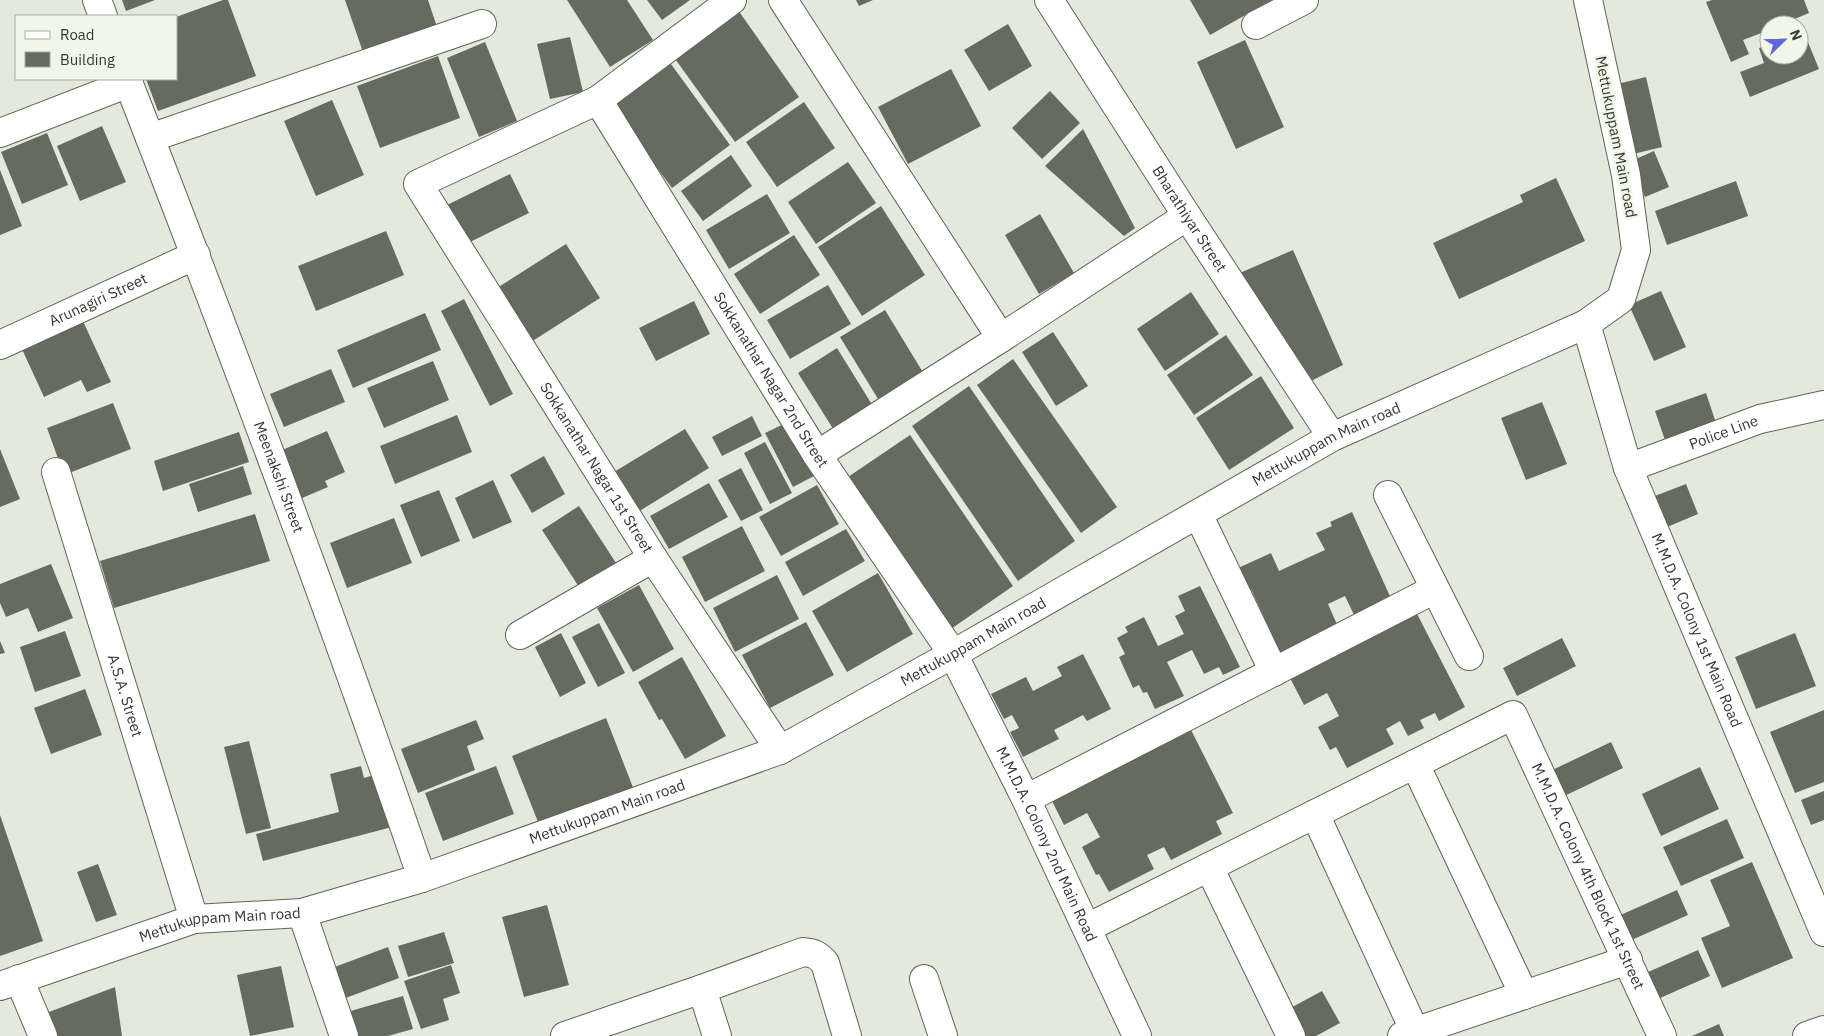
<svg xmlns="http://www.w3.org/2000/svg" width="1824" height="1036" font-family="'IBM Plex Sans',sans-serif">
  <style>
    .building { fill: #656b5e }
    .lines { fill: none; stroke-linecap: round; stroke-linejoin: round }
    .minor-casing { stroke: #5f6458; stroke-width: 30 }
    .major-casing { stroke: #5f6458; stroke-width: 30 }
    .minor { stroke: #fff; stroke-width: 28 }
    .major { stroke: #fff; stroke-width: 28 }
    .labels { text-anchor: middle; stroke-width: 5; stroke-linejoin: round; paint-order: stroke }
    .street-label { font-size: 15px; fill: #353832; stroke: #f1f7e8 }
  </style>
  <rect width="100%" height="100%" fill="#e3eadb"/>
  <path class="building" d="M122 0H155L126 11Z
    M223 0H228L256 76 158 111 146 79H176V17Z
    M345 0H428L438 30 364 55Z
    M567 0H627L653 40 610 67Z
    M647 0H690L662 20Z
    M856 0H873L859 6Z
    M1190 0H1272L1210 35Z
    M1712 0H1804L1809 13 1780 25H1769V30L1743 40 1749 54 1731 62 1706 2Z
    M738 10 799 97 735 142 673 56Z
    M1008 24 1032 66 989 91 964 50Z
    M1803 30 1819 69 1750 97 1740 72 1764 63 1759 48 1769 44V55H1799V32Z
    M570 37 583 92 550 99 537 44Z
    M1245 40 1284 127 1236 149 1197 62Z
    M485 42 517 121 479 137 447 58Z
    M438 56 460 118 380 148 357 86Z
    M668 60 730 145 672 188 610 104Z
    M951 69 981 126 908 164 878 107Z
    M1646 77 1662 147 1625 156 1609 86Z
    M1050 91 1080 123 1042 159 1012 128Z
    M332 100 364 175 316 196 284 121Z
    M804 102 835 148 777 187 746 142Z
    M102 126 126 182 80 201 57 146Z
    M1083 129 1135 228 1124 236 1045 166Z
    M47 133 68 185 22 204 1 152Z
    M1654 151 1669 187 1645 197 1629 162Z
    M731 155 752 186 703 221 681 191Z
    M848 162 876 203 816 244 788 202Z
    M0 170 22 226 0 235Z
    M510 174 529 213 466 244 447 205Z
    M1556 178 1585 241 1459 299 1433 243 1523 202 1520 195Z
    M1736 181 1748 216 1667 245 1655 211Z
    M767 194 790 233 729 269 706 230Z
    M881 206 925 275 862 316 818 247Z
    M1040 214 1074 273 1039 294 1005 235Z
    M386 231 404 275 316 311 298 266Z
    M794 235 820 275 760 314 734 274Z
    M566 244 600 298 531 342 497 288Z
    M1293 250 1343 365 1307 383 1233 276Z
    M828 285 851 324 790 359 767 320Z
    M1661 291 1686 347 1654 361 1629 305Z
    M1191 292 1219 334 1165 371 1137 329Z
    M464 299 513 394 490 406 441 311Z
    M694 301 710 334 656 361 639 328Z
    M885 310 927 379 883 407 840 337Z
    M425 313 441 350 353 388 337 350Z
    M82 319 111 382 87 392 81 380 44 397 21 347Z
    M1053 332 1088 386 1056 406 1022 352Z
    M1226 335 1253 375 1194 415 1167 375Z
    M837 348 876 411 837 435 798 373Z
    M1013 359 1117 507 1081 533 977 385Z
    M433 361 449 400 384 428 367 388Z
    M331 369 345 402 284 427 270 394Z
    M1261 376 1294 428 1229 470 1196 418Z
    M969 386 1075 541 1018 581 912 426Z
    M1706 393 1716 423 1665 440 1655 411Z
    M1542 402 1567 464 1526 480 1501 418Z
    M113 403 131 449 64 475 47 428Z
    M457 415 472 452 395 484 380 446Z
    M752 416 762 436 722 456 712 437Z
    M788 422 816 475 793 487 765 433Z
    M685 429 709 468 638 512 614 472Z
    M327 431 345 472 325 481 328 487 295 501 275 453Z
    M239 432 249 462 163 491 154 461Z
    M910 435 1013 586 948 631 845 479Z
    M765 442 792 493 770 504 744 453Z
    M0 449 20 499 0 507Z
    M544 456 565 494 532 513 510 475Z
    M243 466 252 494 198 512 189 484Z
    M741 468 763 510 741 521 718 480Z
    M493 480 512 522 473 539 455 498Z
    M709 483 728 517 669 549 650 516Z
    M1686 484 1698 514 1660 530 1647 499Z
    M817 485 839 524 781 556 759 517Z
    M439 490 460 541 421 557 400 505Z
    M579 506 618 566 581 590 542 530Z
    M1352 512 1393 603 1356 619 1345 596 1328 604 1339 629 1295 649 1294 646 1280 652 1251 589 1247 591 1236 569 1271 553 1279 571 1325 550 1316 533 1332 526 1330 522Z
    M255 514 270 561 114 608 100 561Z
    M394 518 412 563 347 588 330 543Z
    M742 526 765 571 705 602 682 557Z
    M846 529 865 561 803 596 785 562Z
    M51 564 73 618 38 632 28 608 6 617 0 603V584Z
    M878 573 913 634 847 672 812 611Z
    M777 575 799 619 735 652 713 608Z
    M639 585 674 649 633 672 597 608Z
    M1200 586 1240 667 1223 675 1219 667 1204 674 1192 650 1167 662 1184 696 1155 709 1147 692 1143 693 1139 685 1133 688 1119 657 1125 654 1117 638 1128 632 1125 627 1144 617 1158 646 1184 634 1175 616 1185 611 1178 596Z
    M1414 608 1465 707 1439 721 1435 713 1420 720 1424 728 1408 736 1400 721 1386 729 1394 744 1347 768 1336 747 1330 750 1318 727 1339 716 1327 693 1304 705 1288 674Z
    M806 622 834 675 770 708 742 655Z
    M599 623 625 673 598 687 572 637Z
    M65 631 81 676 35 692 20 647Z
    M561 633 586 683 560 697 535 647Z
    M1795 633 1816 686 1756 709 1735 657Z
    M1562 638 1576 666 1517 696 1503 668Z
    M0 641 5 653 0 654Z
    M1083 654 1111 709 1087 721 1083 715 1054 730 1059 739 1023 757 1010 732 1019 728 1012 715 1004 719 991 694 1026 677 1033 691 1062 676 1057 667Z
    M682 657 726 736 685 759 662 719 659 720 638 682Z
    M85 689 102 735 51 754 34 708Z
    M1824 710V782L1795 793 1770 732Z
    M606 718 634 790 540 827 512 756Z
    M476 720 484 739 467 746 475 770 418 793 401 749Z
    M1188 724 1233 813 1216 821 1222 834 1171 860 1164 847 1147 855 1154 869 1109 892 1099 874 1096 875 1082 847 1100 837 1087 813 1064 825 1049 795Z
    M249 741 271 828 246 834 224 747Z
    M1611 742 1623 768 1558 799 1546 773Z
    M361 766 364 778 378 774 392 827 263 861 256 834 339 812 330 774Z
    M496 766 514 814 443 841 425 793Z
    M1700 767 1719 809 1661 836 1642 794Z
    M1824 791V820L1811 825 1801 800Z
    M0 815 43 941 0 956Z
    M1727 819 1744 858 1681 886 1663 847Z
    M1752 862 1793 958 1722 988 1701 938 1730 926 1710 880Z
    M98 864 117 915 96 922 77 872Z
    M1677 890 1688 915 1627 942 1616 917Z
    M547 905 569 985 524 997 502 917Z
    M444 932 454 963 408 977 398 946Z
    M388 947 399 978 343 999 332 968Z
    M1698 950 1710 976 1651 1002 1639 976Z
    M451 965 460 993 443 999 449 1020 421 1029 404 981Z
    M281 966 294 1027 250 1036 237 975Z
    M115 987 122 1036H58L49 1012Z
    M1322 991 1340 1023 1316 1036H1296L1283 1012Z
    M403 996 413 1029 388 1036H354L347 1012Z
    M1719 1024 1724 1036H1692Z"/>
  <g class="lines">
    <g class="minor-casing">
      <g id="minor">
        <path d="M97 0 103 16"/>
        <path id="s1" d="M732 0 598 100 418 184 653 558 780 750"/>
        <path d="M783 0 1001 338"/>
        <path id="s2" d="M1049 0 1187 216 1332 437"/>
        <path d="M1256 25 1304 0"/>
        <path id="s3" d="M127 79C230 343 330 609 422 878"/>
        <path id="s4" d="M598 100 817 455 953 654 1026 799 1137 1036"/>
        <path d="M0 133 129 83"/>
        <path d="M150 138 482 24"/>
        <path id="s5" d="M1586 324 1628 468 1824 932"/>
        <path id="s6" d="M0 345 196 255"/>
        <path d="M817 455 1001 338 1187 216"/>
        <path id="s7" d="M1628 468 1760 419 1824 405"/>
        <path id="s8" d="M56 472 194 919"/>
        <path d="M1388 495 1469 656"/>
        <path d="M1198 514 1274 672"/>
        <path d="M520 635 653 558"/>
        <path d="M1415 764 1524 995"/>
        <path d="M1026 799 1435 589"/>
        <path d="M1315 814 1415 1032"/>
        <path d="M1209 867 1291 1036"/>
        <path d="M302 913 344 1036"/>
        <path id="s9" d="M1087 928 1513 715 1662 1036"/>
        <path d="M19 979 43 1036"/>
        <path d="M924 979 943 1036"/>
        <path d="M702 989 717 1036"/>
        <path d="M565 1036 702 989 803 952C814 953 818 955 825 963L847 1036"/>
        <path d="M1402 1036 1628 960"/>
        <path d="M1807 1036 1824 1030"/>
      </g>
    </g>
    <g class="major-casing">
      <g id="major">
        <path id="s10" d="M0 986 194 919 302 913 422 878 780 750 953 654 1332 437 1586 324 1621 299 1636 250 1626 175 1588 0"/>
      </g>
    </g>
    <use href="#minor" class="minor"/>
    <use href="#major" class="major"/>
  </g>
  <g class="labels">
    <g class="street-label">
      <text transform="translate(1616 137) rotate(79)" y="5">Mettukuppam Main road</text>
      <text dy="5" stroke="none"><textPath href="#s2" startOffset="260">Bharathiyar Street</textPath></text>
      <text dy="5" stroke="none"><textPath href="#s6" startOffset="108">Arunagiri Street</textPath></text>
      <text dy="5" stroke="none"><textPath href="#s4" startOffset="329">Sokkanathar Nagar 2nd Street</textPath></text>
      <text dy="5" stroke="none"><textPath href="#s7" startOffset="102">Police Line</textPath></text>
      <text dy="5" stroke="none"><textPath href="#s10" startOffset="1445">Mettukuppam Main road</textPath></text>
      <text dy="5" stroke="none"><textPath href="#s1" startOffset="701">Sokkanathar Nagar 1st Street</textPath></text>
      <text dy="5" stroke="none"><textPath href="#s3" startOffset="426">Meenakshi Street</textPath></text>
      <text dy="5" stroke="none"><textPath href="#s5" startOffset="326">M.M.D.A. Colony 1st Main Road</textPath></text>
      <text dy="5" stroke="none"><textPath href="#s10" startOffset="1040">Mettukuppam Main road</textPath></text>
      <text dy="5" stroke="none"><textPath href="#s8" startOffset="234">A.S.A. Street</textPath></text>
      <text dy="5" stroke="none"><textPath href="#s10" startOffset="635">Mettukuppam Main road</textPath></text>
      <text dy="5" stroke="none"><textPath href="#s4" startOffset="870">M.M.D.A. Colony 2nd Main Road</textPath></text>
      <text dy="5" stroke="none"><textPath href="#s9" startOffset="654">M.M.D.A. Colony 4th Block 1st Street</textPath></text>
      <text dy="5" stroke="none"><textPath href="#s10" startOffset="230">Mettukuppam Main road</textPath></text>
    </g>
  </g>
  <rect x="15" y="15" width="162" height="65" fill="#f1f7e8" stroke="#a6ab9f"/>
  <rect x="25" y="31" width="25" height="8" fill="#ffffff" stroke="#a6ab9f"/>
  <text x="60" y="40" font-size="15" fill="#353832">Road</text>
  <rect x="25" y="52" width="25" height="15" fill="#656b5e" stroke="#a6ab9f"/>
  <text x="60" y="65" font-size="15" fill="#353832">Building</text>
  <g transform="translate(1784 40) rotate(67)"><circle r="24" fill="#f1f7e8" stroke="#a6ab9f"/>
  <path d="M0-4L9 19L0 12L-9 19Z" fill="#5e65dd"/>
  <text y="-8" font-size="14" font-weight="bold" text-anchor="middle" fill="#353832">N</text>
  </g>
</svg>
